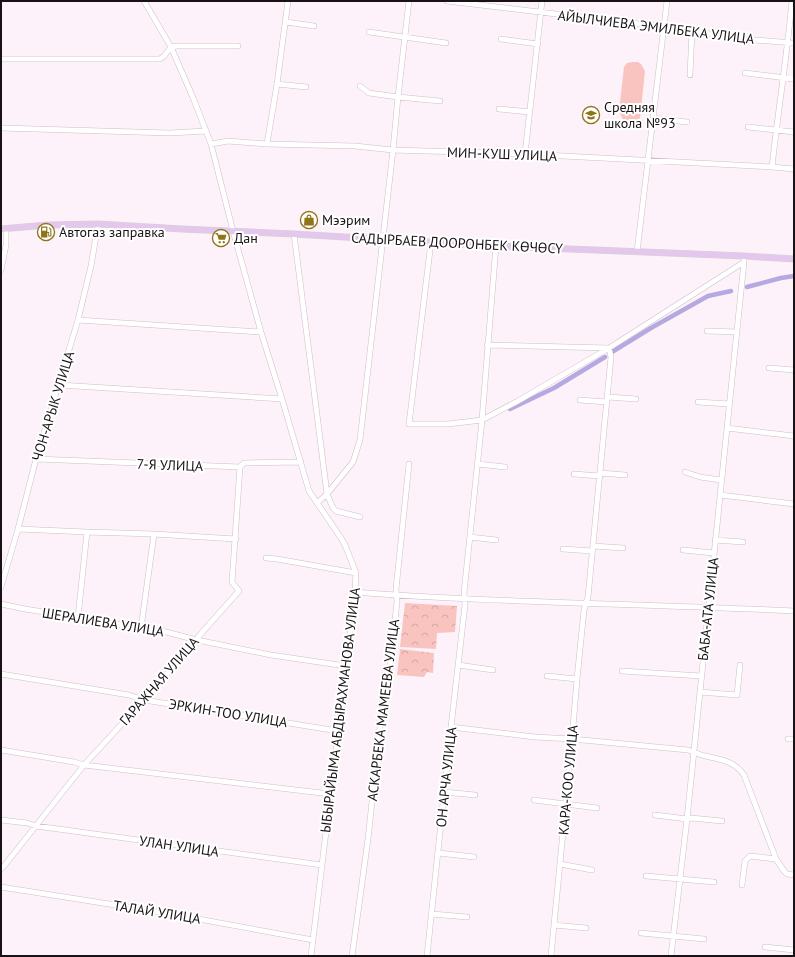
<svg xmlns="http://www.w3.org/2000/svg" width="795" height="957" font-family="'PT Sans',sans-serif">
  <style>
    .forest { fill: url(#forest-crowns) }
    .pitch { fill: #f9c4bf }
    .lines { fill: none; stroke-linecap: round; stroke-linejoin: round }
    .canal { stroke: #b6a8e0; stroke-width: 4.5 }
    .minor-casing { stroke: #cfbec9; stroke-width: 6 }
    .major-casing { stroke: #d5d4d5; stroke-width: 7 }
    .minor { stroke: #fff; stroke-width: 5 }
    .major { stroke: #e4c7ec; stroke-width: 6 }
    .labels { text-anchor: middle; stroke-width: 4; stroke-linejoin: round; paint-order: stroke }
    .street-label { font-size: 14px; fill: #181216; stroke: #fff }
    .poi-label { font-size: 14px; fill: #181216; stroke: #fff; text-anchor: start }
  </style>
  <defs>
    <pattern id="forest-crowns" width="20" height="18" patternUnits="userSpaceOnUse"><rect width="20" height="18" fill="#f9c4bf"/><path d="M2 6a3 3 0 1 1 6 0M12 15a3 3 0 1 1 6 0" fill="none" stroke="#d5a7a3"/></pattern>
  </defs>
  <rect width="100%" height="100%" fill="#fdf2f9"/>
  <path class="forest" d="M405 603 457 606 455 632 437 633 436 649 400 647Z
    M400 649 434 653 433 673 427 672 424 677 397 675Z"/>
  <path class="pitch" d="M633 62H638L641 64 645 71 640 118C634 123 630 123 623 120L619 111 624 67 627 63Z"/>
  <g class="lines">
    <path class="canal" d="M747 287 781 278 794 276
      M612 352 651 328 708 296 731 291
      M510 409 554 388 605 357"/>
    <g class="minor-casing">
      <path id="minor" d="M144 1 171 47 194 100 211 144 233 231 261 332 282 399 309 491 341 538 345 545 356 573 355 592 311 956
        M447 1 665 27 742 39 794 43
        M286 22 314 26
        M369 32 446 43
        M501 39 538 44
        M1 59H160L164 56 171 47 177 46H238
        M745 73 794 79
        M690 75 692 31
        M277 84 306 87
        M360 86 369 93 398 97 440 101
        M499 109 530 112
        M653 118 687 122
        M748 127 794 132
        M1 128 170 133 205 131
        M211 144 228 141 267 144 355 146 393 150 525 154 772 167 794 169
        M267 144 277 84 288 1
        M525 154 542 1
        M772 167C778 111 787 56 792 1
        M294 234 314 391 327 494 333 508 336 511 360 517
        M431 242 409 424H448L482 420 518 401 609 348 744 262V259
        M637 252 667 1
        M1 270 6 245V229
        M78 320 261 332
        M707 331 737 332
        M487 345 609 348 611 357 588 597 584 610 577 679 572 739 551 956
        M769 368 794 370
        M59 385 282 399
        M608 397 636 399
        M580 400 607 402
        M698 402 729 404
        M727 428 794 436
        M36 459 240 467 244 463 301 462
        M478 464 505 467
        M685 472 700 477 721 480
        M600 473 625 475
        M574 474 600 476
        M720 495 794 504
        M317 503 327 494 353 462 360 440 393 150 398 97 409 1
        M18 529 87 532 154 534 236 539
        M470 537 496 540
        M715 540 743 542
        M593 546 623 548
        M563 549 592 551
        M683 550 714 553
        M266 558 277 559 356 573
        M1 587 18 529 36 459 78 320 91 266 98 224
        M355 592C402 596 450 598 497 600 596 604 695 606 794 611
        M1 604 25 609 166 632 197 640 271 655 346 666
        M78 617 87 532
        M141 628 154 534
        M458 665 493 670
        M622 671 701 676
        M1 674 129 695 144 700 338 731
        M547 676 577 679
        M700 692 737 695 740 665
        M451 727 535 737 572 739 688 750C694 752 700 755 706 756 722 760 734 761 744 775L776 859 784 871 787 874 794 875
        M788 739H794
        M1 750 74 762 84 765 330 794
        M444 792 475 795
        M534 800 597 808
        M655 815 687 819 691 818 722 821
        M1 820 27 823 36 826 322 865
        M439 853 474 857
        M560 864 592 870
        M1 869 4 866 84 765 144 700 197 640 198 637 239 591 232 582 240 467
        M646 876 714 882
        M742 885 745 861 750 856 776 859
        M1 887 160 912 313 940
        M432 914 467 917
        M554 925 586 928
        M641 933 704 939
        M765 947 794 950
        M352 956 368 839 384 690 389 674 397 602 396 589 409 464
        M427 956 451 727 465 605 464 593 482 420 496 246
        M671 956 687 819 744 262"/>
    </g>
    <g class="major-casing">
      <path id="major" d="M1 229 47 225 98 224 182 229 294 234 496 246 744 256 794 259"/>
    </g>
    <use href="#minor" class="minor"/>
    <use href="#major" class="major"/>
  </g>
  <defs>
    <g id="school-ring" transform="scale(0.9)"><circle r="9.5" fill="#fff" stroke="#8f7419" stroke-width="1.5"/><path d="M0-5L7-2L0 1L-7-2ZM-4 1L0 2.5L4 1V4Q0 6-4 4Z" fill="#8f7419"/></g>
    <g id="shop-ring" transform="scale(0.9)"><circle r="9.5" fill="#fff" stroke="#8f7419" stroke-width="1.5"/><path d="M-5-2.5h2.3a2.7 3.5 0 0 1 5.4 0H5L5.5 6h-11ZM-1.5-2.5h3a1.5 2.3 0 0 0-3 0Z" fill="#8f7419"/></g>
    <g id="fuel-ring" transform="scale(0.9)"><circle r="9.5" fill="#fff" stroke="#8f7419" stroke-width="1.5"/><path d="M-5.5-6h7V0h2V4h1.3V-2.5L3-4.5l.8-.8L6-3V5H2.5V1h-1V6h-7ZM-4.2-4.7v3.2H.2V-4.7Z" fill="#8f7419"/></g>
    <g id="supermarket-ring" transform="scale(0.9)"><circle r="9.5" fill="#fff" stroke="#8f7419" stroke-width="1.5"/><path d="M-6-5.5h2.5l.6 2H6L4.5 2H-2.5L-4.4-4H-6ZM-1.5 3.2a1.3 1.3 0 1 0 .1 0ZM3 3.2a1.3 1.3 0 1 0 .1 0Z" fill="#8f7419"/></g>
  </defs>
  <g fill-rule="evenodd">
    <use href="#school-ring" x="591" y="115"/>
    <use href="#shop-ring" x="309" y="220"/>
    <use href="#fuel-ring" x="46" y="232"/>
    <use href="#supermarket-ring" x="221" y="238"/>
  </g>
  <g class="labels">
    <g class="street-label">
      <text transform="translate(656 27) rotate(7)" y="5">АЙЫЛЧИЕВА ЭМИЛБЕКА УЛИЦА</text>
      <text transform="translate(502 154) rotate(2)" y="5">МИН-КУШ УЛИЦА</text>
      <text transform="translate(457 243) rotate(3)" y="5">САДЫРБАЕВ ДООРОНБЕК КӨЧӨСҮ</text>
      <text transform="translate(53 406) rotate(-73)" y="5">ЧОН-АРЫК УЛИЦА</text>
      <text transform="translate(170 465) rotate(2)" y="5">7-Я УЛИЦА</text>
      <text transform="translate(708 609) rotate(-84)" y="5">БАБА-АТА УЛИЦА</text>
      <text transform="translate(103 622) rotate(9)" y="5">ШЕРАЛИЕВА УЛИЦА</text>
      <text transform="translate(159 681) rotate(-49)" y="5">ГАРАЖНАЯ УЛИЦА</text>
      <text transform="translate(340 710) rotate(-83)" y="5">ЫБЫРАЙЫМА АБДЫРАХМАНОВА УЛИЦА</text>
      <text transform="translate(383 710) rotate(-83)" y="5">АСКАРБЕКА МАМЕЕВА УЛИЦА</text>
      <text transform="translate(228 713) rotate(9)" y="5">ЭРКИН-ТОО УЛИЦА</text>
      <text transform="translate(446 777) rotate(-84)" y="5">ОН АРЧА УЛИЦА</text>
      <text transform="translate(568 780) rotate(-85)" y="5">КАРА-КОО УЛИЦА</text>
      <text transform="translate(179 846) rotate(8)" y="5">УЛАН УЛИЦА</text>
      <text transform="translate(157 912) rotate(9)" y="5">ТАЛАЙ УЛИЦА</text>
    </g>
    <g class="poi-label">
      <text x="604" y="112">Средняя<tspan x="604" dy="16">школа №93</tspan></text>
      <text x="322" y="225">Мээрим</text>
      <text x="59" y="237">Автогаз заправка</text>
      <text x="234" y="243">Дан</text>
    </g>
  </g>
  <rect width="795" height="957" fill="none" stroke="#181216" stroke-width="4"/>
</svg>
